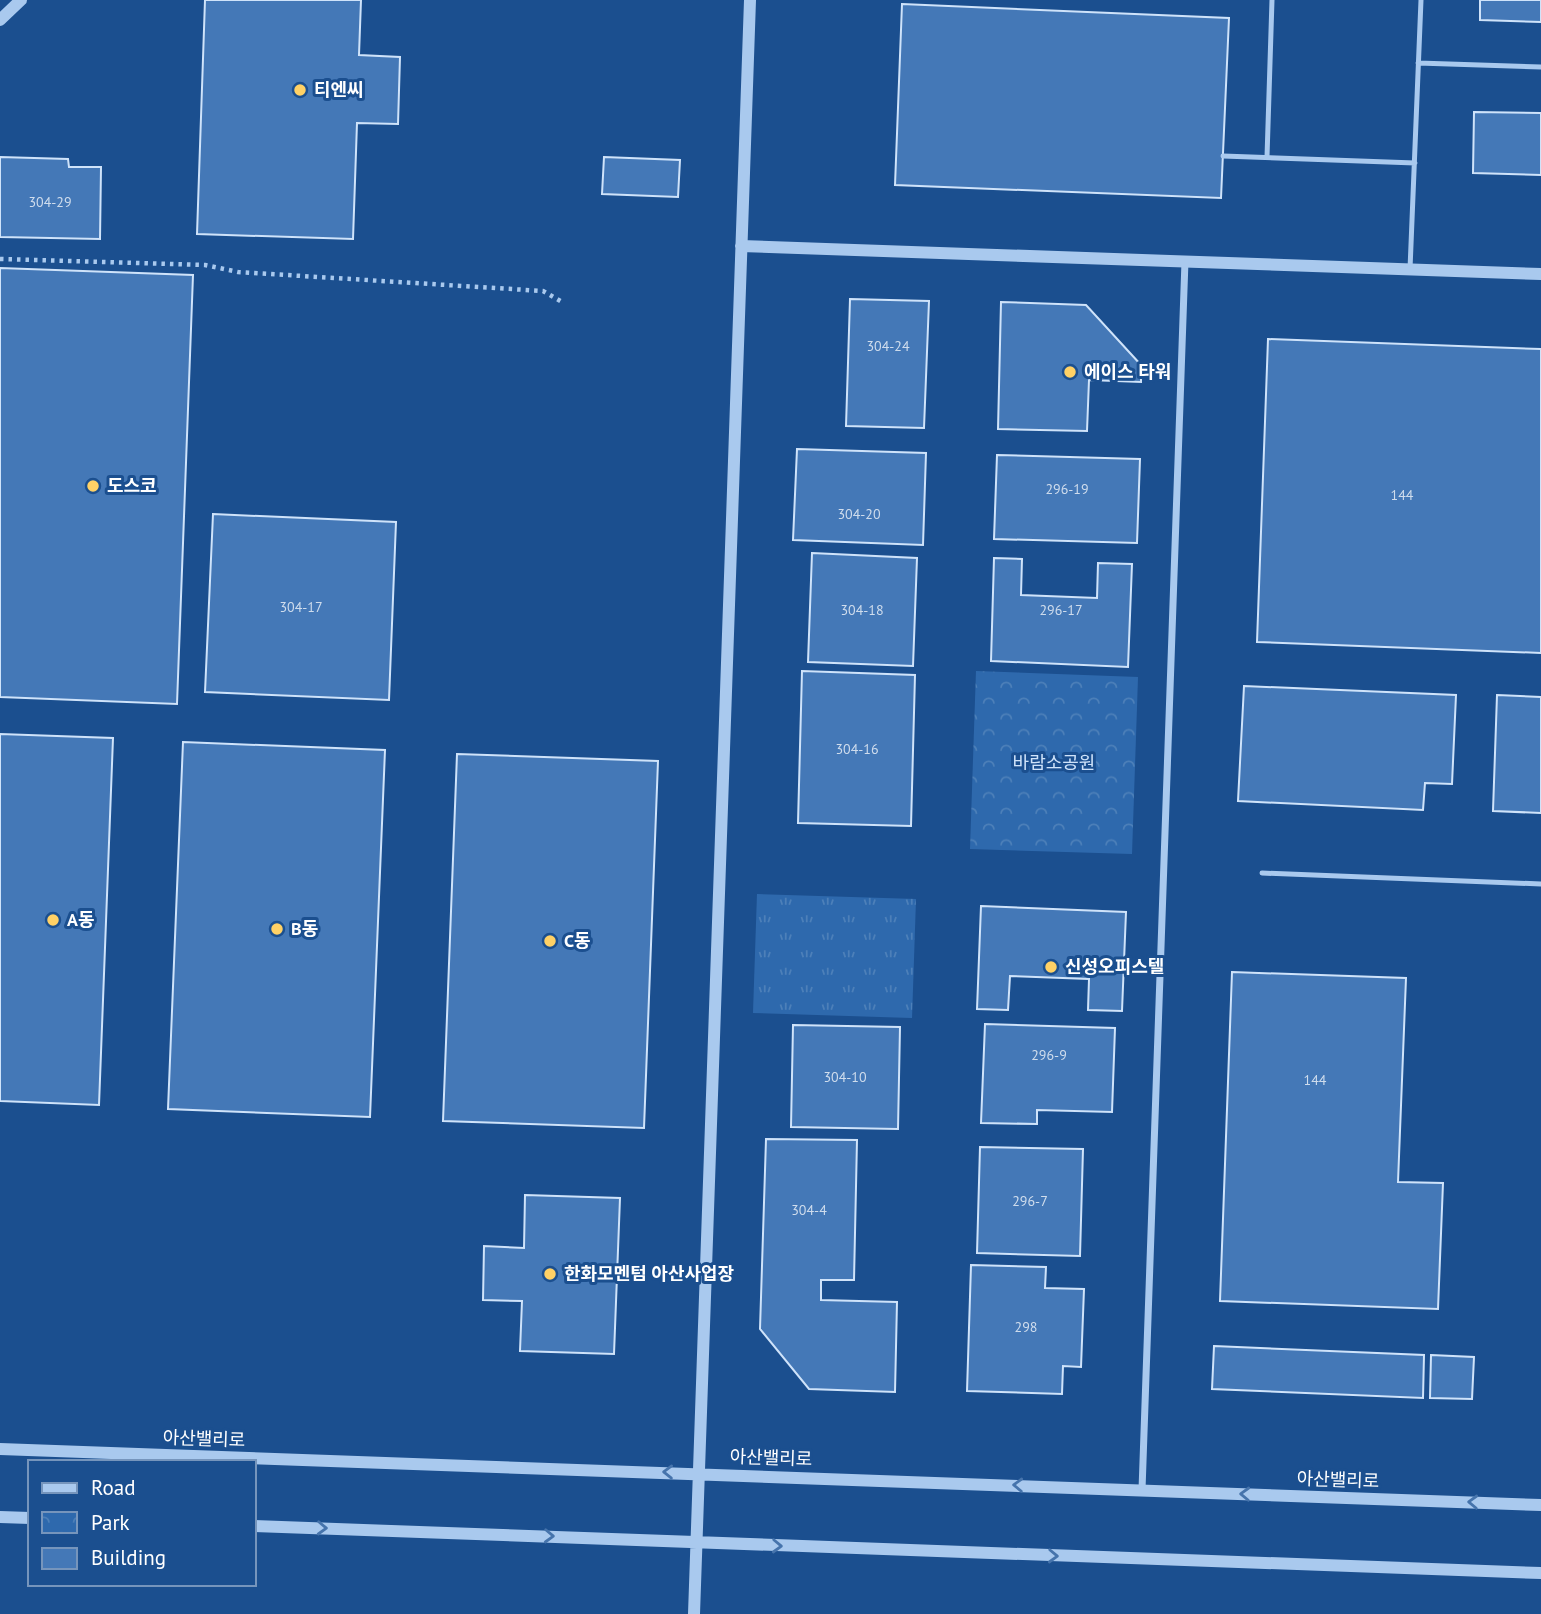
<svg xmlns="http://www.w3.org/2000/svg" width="1541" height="1614" font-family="'PT Sans','Noto Sans KR',sans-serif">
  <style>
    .grass { fill: url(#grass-tufts) }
    .park { fill: url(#park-crowns) }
    .building { fill: #4478b7; stroke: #cfe3fa; stroke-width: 2 }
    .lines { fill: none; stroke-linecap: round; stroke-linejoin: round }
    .path { stroke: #a9c9ee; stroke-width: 4.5; stroke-dasharray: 3.5 5; stroke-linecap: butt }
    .service { stroke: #a9c9ee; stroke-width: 5 }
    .minor { stroke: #a9c9ee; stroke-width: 7 }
    .tertiary { stroke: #a9c9ee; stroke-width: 12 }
    .oneway { stroke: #4674ac }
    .poi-dot { fill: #ffd166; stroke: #1b4f8f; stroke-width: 2.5 }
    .labels { text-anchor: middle; stroke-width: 6; stroke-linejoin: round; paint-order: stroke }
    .number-label { font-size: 14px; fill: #d0dded }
    .poi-label { font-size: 18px; font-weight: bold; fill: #fff; stroke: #1b4f8f; text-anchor: start }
    .park-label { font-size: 18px; fill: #cfe3fa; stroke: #1b4f8f }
    .street-label { font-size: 18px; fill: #fff; stroke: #1b4f8f }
  </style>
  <defs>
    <pattern id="grass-tufts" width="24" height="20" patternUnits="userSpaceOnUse" patternTransform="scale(1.75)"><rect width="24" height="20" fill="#2e69ad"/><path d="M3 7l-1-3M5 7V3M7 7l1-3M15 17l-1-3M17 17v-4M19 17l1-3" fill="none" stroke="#4d80b9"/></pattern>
    <pattern id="park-crowns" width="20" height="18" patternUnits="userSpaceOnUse" patternTransform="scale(1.75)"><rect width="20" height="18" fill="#2e69ad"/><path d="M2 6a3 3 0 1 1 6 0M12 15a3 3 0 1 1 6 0" fill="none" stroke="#4d80b9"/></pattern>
  </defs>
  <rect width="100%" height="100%" fill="#1b4f8f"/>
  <path class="grass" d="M757 894 916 899 912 1018 753 1013Z"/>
  <path class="park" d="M976 671 1138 677 1132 854 970 849Z"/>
  <path class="building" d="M205 0H361L359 55 400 57 398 124 357 123 353 239 197 234Z
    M1480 0H1541V22L1480 20Z
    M902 4 1229 18 1221 198 895 185Z
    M1474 112 1541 113V175L1473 173Z
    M0 157 68 159 69 167H101L100 239 0 237Z
    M604 157 680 160 678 197 602 194Z
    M0 268 193 275 177 704 0 697Z
    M850 299 929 301 924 428 846 426Z
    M1001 302 1086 305 1141 365V382L1089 380 1087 431 998 429Z
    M1268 339 1541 349V653L1257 642Z
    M797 449 926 453 923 545 793 540Z
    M997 455 1140 459 1137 543 994 539Z
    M213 514 396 522 389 700 205 692Z
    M812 553 917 558 913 666 808 662Z
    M994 558 1022 559 1021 595 1097 598 1098 563 1132 564 1128 667 991 661Z
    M802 671 915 675 911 826 798 823Z
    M1244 686 1456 695 1452 784 1425 783 1423 810 1238 801Z
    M1497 695 1541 697V813L1493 811Z
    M0 734 113 738 99 1105 0 1101Z
    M183 742 385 750 370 1117 168 1109Z
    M457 754 658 761 644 1128 443 1121Z
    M981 906 1126 912 1122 1011 1088 1010 1089 979 1010 976 1008 1010 977 1009Z
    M1232 972 1406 978 1398 1182 1443 1183 1438 1309 1220 1301Z
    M985 1024 1115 1028 1112 1112 1037 1110V1124L981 1123Z
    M793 1025 900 1027 898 1129 791 1127Z
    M766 1139 857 1140 854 1280H821V1300L897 1302 895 1392 809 1389 760 1329Z
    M980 1147 1083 1149 1080 1256 977 1253Z
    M525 1195 620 1198 614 1354 520 1351 522 1301 483 1300 484 1246 524 1248Z
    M971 1265 1046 1267 1045 1288 1084 1289 1081 1367 1063 1366 1062 1394 967 1391Z
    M1214 1346 1424 1355 1423 1398 1212 1389Z
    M1431 1355 1474 1357 1472 1399 1430 1398Z"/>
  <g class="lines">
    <path class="path" d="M0 259 205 265 238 272 543 291 562 302"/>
    <path class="service" d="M1418 63 1541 67
      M1223 156 1415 163
      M1267 157 1272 0
      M1410 269 1421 0
      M1262 873 1541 884"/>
    <path class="minor" d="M1142 1490 1185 261"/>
    <path class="tertiary" d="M0 20 21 0
      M741 246 1541 274
      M0 1449 1541 1505
      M0 1517 30 1518
      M254 1526 1541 1573
      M694 1614 750 0"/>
  </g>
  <defs><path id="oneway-chevron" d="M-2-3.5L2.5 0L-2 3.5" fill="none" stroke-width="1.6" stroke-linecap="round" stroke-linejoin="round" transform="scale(1.75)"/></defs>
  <g class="oneway">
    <use href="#oneway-chevron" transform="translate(668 1472) rotate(-179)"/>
    <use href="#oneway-chevron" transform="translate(1018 1485) rotate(-178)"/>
    <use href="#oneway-chevron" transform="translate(1245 1494) rotate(-178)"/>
    <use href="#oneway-chevron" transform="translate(1473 1502) rotate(-178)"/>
    <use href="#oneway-chevron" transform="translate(322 1528) rotate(2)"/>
    <use href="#oneway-chevron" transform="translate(549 1536) rotate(2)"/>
    <use href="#oneway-chevron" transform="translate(777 1546) rotate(2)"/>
    <use href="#oneway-chevron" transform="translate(1053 1556) rotate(2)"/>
  </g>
  <g class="poi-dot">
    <circle cx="300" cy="90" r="7"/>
    <circle cx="1070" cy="372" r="7"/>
    <circle cx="93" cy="486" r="7"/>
    <circle cx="53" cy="920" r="7"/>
    <circle cx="277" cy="929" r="7"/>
    <circle cx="550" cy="941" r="7"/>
    <circle cx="1051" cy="967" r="7"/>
    <circle cx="550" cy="1274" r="7"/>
  </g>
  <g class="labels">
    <g class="number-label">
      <text x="50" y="207">304-29</text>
      <text x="888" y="351">304-24</text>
      <text x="1067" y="494">296-19</text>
      <text x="1402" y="500">144</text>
      <text x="859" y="519">304-20</text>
      <text x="301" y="612">304-17</text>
      <text x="862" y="615">304-18</text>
      <text x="1061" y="615">296-17</text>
      <text x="857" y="754">304-16</text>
      <text x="1049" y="1060">296-9</text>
      <text x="845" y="1082">304-10</text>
      <text x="1315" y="1085">144</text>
      <text x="1030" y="1206">296-7</text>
      <text x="809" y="1215">304-4</text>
      <text x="1026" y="1332">298</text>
    </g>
    <g class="poi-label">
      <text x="314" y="96">티엔씨</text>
      <text x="1084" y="378">에이스 타워</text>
      <text x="107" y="492">도스코</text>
      <text x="67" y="926">A동</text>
      <text x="291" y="935">B동</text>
      <text x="564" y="947">C동</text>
      <text x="1065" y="973">신성오피스텔</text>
      <text x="564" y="1280">한화모멘텀 아산사업장</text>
    </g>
    <g class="park-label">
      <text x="1054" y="769">바람소공원</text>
    </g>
    <g class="street-label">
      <text transform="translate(204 1439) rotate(2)" y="6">아산밸리로</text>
      <text transform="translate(771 1458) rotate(2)" y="6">아산밸리로</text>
      <text transform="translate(1338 1480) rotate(2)" y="6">아산밸리로</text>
    </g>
  </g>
  <rect x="28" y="1460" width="228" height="126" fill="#1b4f8f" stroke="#7695bc" stroke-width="2"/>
  <rect x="42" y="1483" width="35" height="10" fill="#a9c9ee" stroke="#7695bc" stroke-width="2"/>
  <text x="91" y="1495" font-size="21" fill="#ffffff">Road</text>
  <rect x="42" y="1512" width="35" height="21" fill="url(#park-crowns)" stroke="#7695bc" stroke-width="2"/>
  <text x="91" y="1530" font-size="21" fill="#ffffff">Park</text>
  <rect x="42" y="1548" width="35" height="21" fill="#4478b7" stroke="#7695bc" stroke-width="2"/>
  <text x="91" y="1565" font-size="21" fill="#ffffff">Building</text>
</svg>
